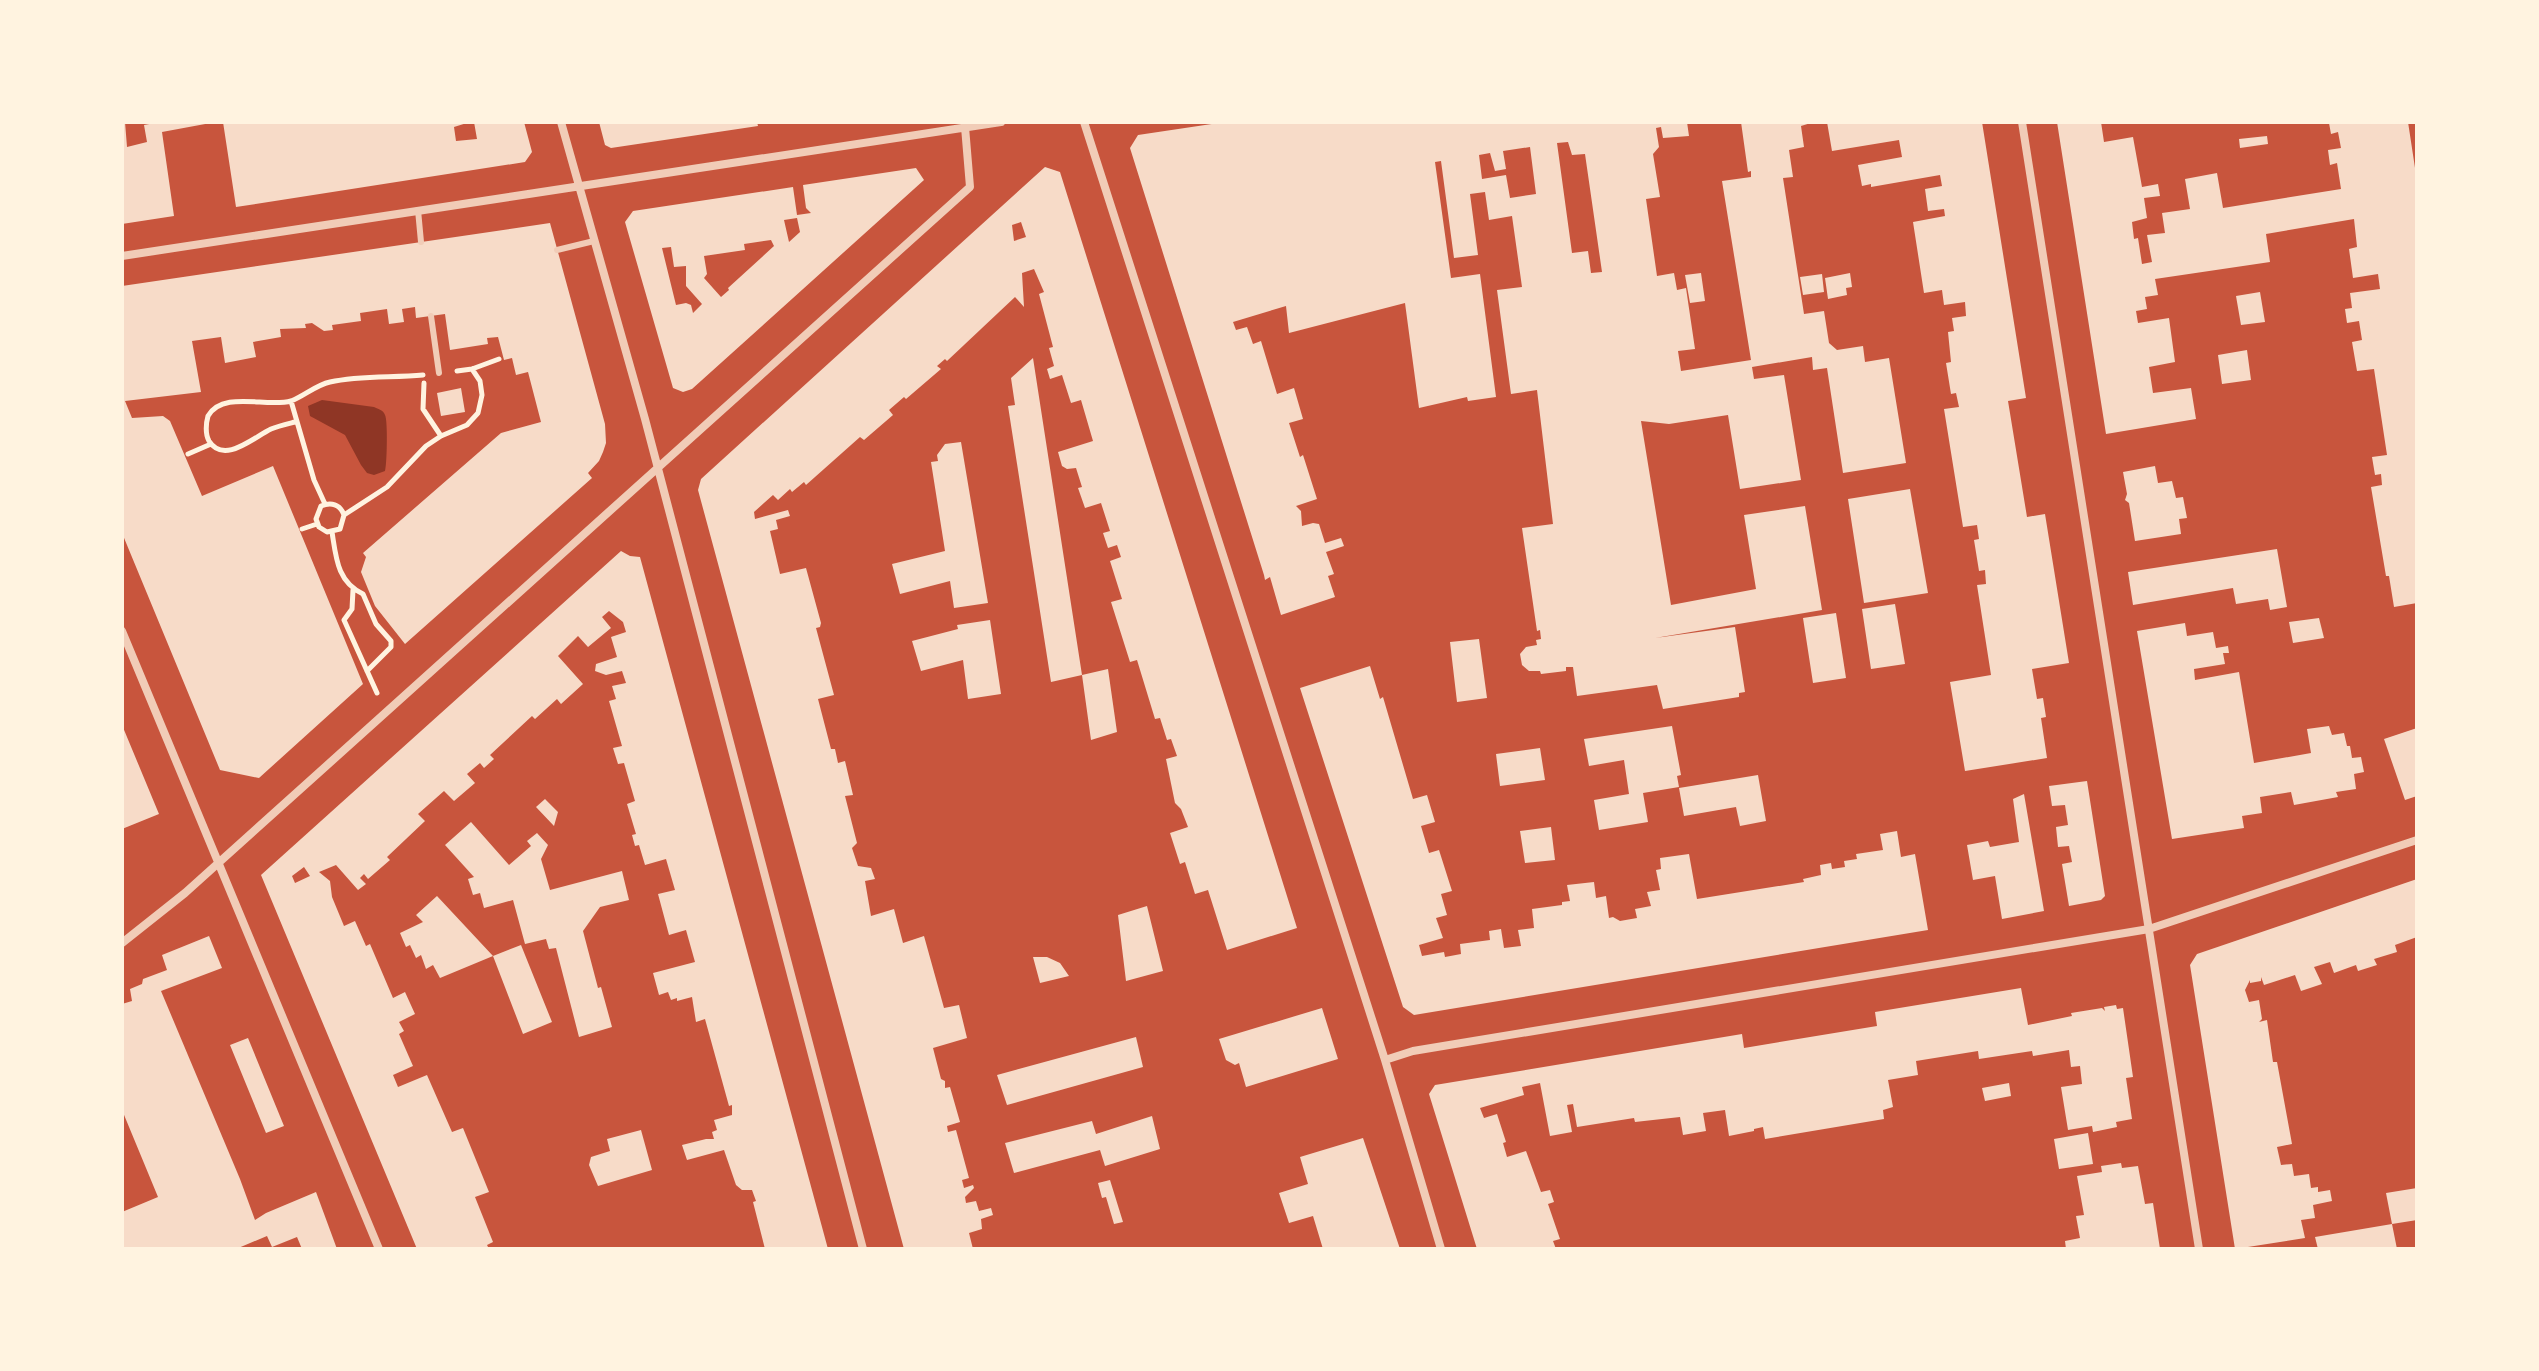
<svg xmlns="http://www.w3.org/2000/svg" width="2539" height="1371" font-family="'PT Sans Narrow',sans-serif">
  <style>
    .water { fill: #8f3625 }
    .building { fill: #f7dbc8; fill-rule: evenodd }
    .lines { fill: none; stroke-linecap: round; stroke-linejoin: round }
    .path { stroke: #fff3e0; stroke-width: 5 }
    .service { stroke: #f1ccb7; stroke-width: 6 }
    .minor { stroke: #f1ccb7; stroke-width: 8 }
  </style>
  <rect width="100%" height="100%" fill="#c8553d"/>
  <path class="water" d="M322 400 374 407C380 410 383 410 385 415 388 420 387 466 385 471L374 475 367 473 361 465 345 435 310 416 308 406Z"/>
  <path class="building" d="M122 122H125L127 147 147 142 144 125 160 122H216L162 132 174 216 122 224Z
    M223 122H470L454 127 456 141 477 139 474 122H524L532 152 525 162 236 207Z
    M599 122H757L758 126 611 148 605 145Z
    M1225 122H1687L1689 136 1663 138 1661 127 1656 128 1659 147 1653 154 1660 197 1646 199 1657 276 1674 273 1677 290 1686 288 1695 349 1678 351 1681 371 1751 360 1722 181 1751 177V171L1748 172 1741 122H1814L1801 126 1804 147 1789 150 1793 177 1783 178 1804 314 1824 311 1829 343 1837 350 1863 346 1865 362 1889 358 1906 463 1843 473 1827 368 1813 370 1812 357 1752 367 1754 379 1784 375 1801 480 1740 489 1728 415 1669 424 1641 421 1671 605 1756 589 1744 515 1805 506 1822 610 1655 638 1735 627 1745 692 1739 693V697L1663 709 1657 685 1577 696 1573 667H1566V671L1541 674 1540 671H1529L1522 665 1520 654 1526 647 1537 645 1536 640 1541 639 1540 630 1537 631 1522 528 1553 524 1537 390 1511 394 1497 290 1522 287 1512 216 1489 220 1485 192 1470 194 1478 255 1454 258 1441 161 1435 162 1451 278 1480 274 1496 397 1468 401 1467 397 1419 408 1405 303 1289 333 1286 306 1233 322 1236 330 1247 327 1253 344 1261 341 1277 394 1294 388 1303 419 1289 423 1300 457 1303 455 1317 499 1296 506 1301 511 1302 526 1313 523 1319 524 1325 543 1341 538 1344 546 1326 552 1334 574 1328 576 1335 597 1281 615 1270 577 1265 580 1264 575 1130 148 1138 135ZM1568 142 1572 155 1585 154 1602 272 1591 273 1588 251 1572 253 1557 143ZM1530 147 1536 194 1510 198 1506 175 1482 179 1479 155 1490 153 1495 171 1506 169 1503 151Z
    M1827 122H1982L2026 398 2008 401 2027 517 2045 514 2069 663 2032 669 2037 699 2043 698 2046 717 2041 718 2047 758 1965 771 1950 682 1991 675 1977 585 1986 584 1985 570 1979 571 1974 540 1979 539 1977 525 1963 527 1944 409 1959 407 1956 393 1951 394 1946 363 1951 362 1948 332 1954 331 1952 318 1966 316 1965 302 1944 305 1942 290 1924 293 1913 222 1945 216 1944 209 1928 211 1925 189 1942 186 1940 175 1871 187V184L1862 186 1858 165 1902 157 1899 140 1832 151Z
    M2057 122H2101L2104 142 2133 137 2142 187 2158 184 2160 196 2144 198 2147 218 2132 222 2134 239 2138 238 2142 264 2152 262 2147 235 2165 233 2162 213 2190 209 2185 179 2217 173 2223 208 2341 189 2337 163 2330 165 2328 150 2341 148 2338 132 2331 134 2329 123 2408 122 2417 181V603L2394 607 2389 576H2386L2371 487 2382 485 2381 474 2375 475 2372 457 2387 455 2374 369 2357 371 2352 342 2362 340 2359 321 2347 323 2345 309 2352 308 2350 293 2380 289 2378 274 2353 278 2349 249 2357 247 2354 219 2266 234 2270 262 2155 279 2158 295 2145 297 2147 309 2136 311 2138 323 2169 318 2175 362 2149 367 2153 393 2191 388 2196 419 2106 434Z
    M2267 136 2268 144 2240 148 2239 139Z
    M1045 167 1060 172 1297 928 1227 950 1208 890 1195 894 1185 862 1180 864 1170 833 1188 827 1181 809 1175 803 1166 759 1177 756 1171 739 1167 740 1160 718 1155 719 1137 660 1130 662 1111 602 1122 599 1110 561 1121 557 1117 545 1108 548 1103 533 1110 531 1101 503 1085 508 1078 488 1082 487 1076 468 1067 469 1062 466 1058 452 1093 441 1081 400 1071 403 1062 375 1050 379 1047 369 1054 366 1049 348 1053 347 1039 294 1044 292 1034 269 1022 273 1024 307 1015 297 947 361 945 359 937 366 941 369 906 399 904 397 889 410 893 415 864 440 860 437 806 485 804 482 792 492 790 489 778 500 773 495 754 512 755 519 788 510 790 516 776 520 778 529 770 531 780 574 806 568 821 623 820 627 816 628 834 695 818 699 831 749H835L838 763 845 761 853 795 845 796 857 843 852 848 858 866 871 868 875 879 865 881 871 916 894 909 903 943 924 936 944 1008 959 1005 967 1038 933 1048 941 1079 945 1081V1088L950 1087 960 1122 947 1126 948 1132 956 1130 969 1178 962 1180 964 1188 973 1185 974 1188 965 1197 966 1203 976 1201 979 1211 991 1208 993 1215 981 1219 982 1229 969 1233 973 1249H904L698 490 701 479ZM1021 222 1026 237 1014 241 1012 225Z
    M916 168 924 180 692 389 683 392 673 388 625 222 633 211 793 187 797 215 811 213 806 208 803 185ZM797 218 800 232 789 242 784 220ZM771 240 774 246 728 288 729 290 721 297 704 278 707 274 704 256 745 250 744 244ZM671 247 674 267 686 266V286L702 304 693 313 691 305 686 303 676 305 662 248Z
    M550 223 605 424 606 443 603 452 599 461 588 473 592 478 405 644 375 606 361 572 366 557 363 553 501 433 541 422 528 372 516 375 512 358 504 360 498 337 487 338 488 344 450 350 445 314 416 318 415 307 402 309 404 322 389 324 387 309 360 313 361 321 332 325 333 330 324 331 312 323 305 324 306 328 280 329 281 337 253 342 256 357 225 363 221 337 192 341 201 392 125 401 132 418 163 416 170 421 202 496 273 466 363 684 259 778 220 770 122 533V286Z
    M1701 273 1705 301 1690 303 1685 275Z
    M1850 273 1852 287 1846 288 1847 295 1828 299 1825 278Z
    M1822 274 1824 292 1803 295 1800 277Z
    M2260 292 2265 322 2241 325 2236 296Z
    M2247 350 2251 380 2222 384 2218 355Z
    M1033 358 1082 675 1051 682 1008 406 1015 405 1011 378Z
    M461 388 465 412 441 416 437 393Z
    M961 442 988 603 954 608 950 581 900 594 892 564 945 551 931 462 938 461 937 455 945 444Z
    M2155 466 2158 483 2172 481 2176 498 2183 497 2187 518 2179 519 2181 534 2135 541 2129 503 2125 500 2127 494 2123 472Z
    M1910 489 1928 593 1864 603 1848 499Z
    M2277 549 2287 607 2270 610 2268 599 2236 604 2233 588 2133 605 2128 572Z
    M621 551 630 556 640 557 828 1249H765L753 1202 756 1201 752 1190H742L736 1185 724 1150 687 1160 682 1145 706 1139H714L712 1132 717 1130 714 1120 732 1115V1105L729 1106 705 1019 696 1022 692 997 677 1001V998L671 1000 668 992 659 995 653 973 695 962 686 930 669 935 658 894 675 890 666 859 645 865 639 845 635 846 632 835 636 834 627 804 635 801 624 763 618 764 613 748 622 746 609 701 616 699 612 686 626 683 622 671 606 675 595 671 596 664 617 657 611 637 626 632 623 622 609 611 602 617 611 628 588 647 578 636 558 656 583 684 561 704 557 699 535 719 532 716 490 755 494 759 484 768 480 763 467 774 475 783 454 801 444 791 418 814 425 821 387 857 390 860 368 879 364 874 360 878 366 884 358 890 336 865 319 872 330 881 332 897 344 926 355 921 366 946 370 944 393 998 405 992 415 1014 399 1022 404 1031 399 1034 413 1066 393 1075 398 1087 427 1075 452 1132 463 1128 489 1192 475 1197 493 1242 487 1245 489 1249H417L261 875ZM304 867 310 876 295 883 292 876Z
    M1895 604 1905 664 1871 669 1862 609Z
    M1836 613 1846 678 1813 683 1803 618Z
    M2319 618 2324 638 2293 643 2289 622Z
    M990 620 1001 694 968 699 963 660 921 671 912 641 958 629 957 625Z
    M2185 623 2187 636 2213 632 2216 648 2228 646 2229 653H2223L2225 664 2194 669 2195 680 2239 672 2254 763 2311 753 2307 729 2329 726 2332 735 2344 733 2347 746H2350L2352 758 2361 757 2364 772 2354 774 2356 789 2336 792 2338 797 2294 805 2291 792 2260 797 2262 813 2242 816 2244 828 2172 839 2137 631Z
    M1479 639 1487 698 1457 702 1450 642Z
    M1370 666 1380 699 1383 697 1413 799 1427 795 1435 822 1421 826 1429 853 1439 850 1452 891 1441 894 1447 915 1436 918 1443 938 1419 945 1422 956 1444 952 1445 957 1461 954 1460 944 1490 940 1489 931 1501 929 1504 948 1521 946 1518 930 1534 928 1532 909 1562 905V902L1570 901 1567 885 1594 882 1596 898 1606 896 1609 918 1613 917 1620 921 1637 918 1635 909 1651 906 1647 892 1660 890 1656 870 1661 869 1660 858 1689 854 1697 899 1804 882 1803 879 1821 875 1820 865 1831 863 1832 869 1845 867 1844 861 1857 859 1856 854 1883 850 1880 834 1897 831 1901 857 1915 854 1928 930 1414 1015 1403 1007 1300 688Z
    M1108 669 1117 732 1091 740 1082 675Z
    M122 725 159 814 122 829Z
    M1672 726 1681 775 1677 776 1679 787 1643 793 1648 822 1599 830 1594 800 1629 794 1624 760 1589 766 1584 739Z
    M2417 728V796L2405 800 2384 739Z
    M1540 748 1545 780 1500 786 1496 754Z
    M1758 775 1766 821 1740 826 1736 807 1684 816 1679 788Z
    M2087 781 2105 896 2101 900 2069 906 2062 864 2072 862 2069 846 2058 847 2056 827 2068 825 2065 805 2052 806 2049 786Z
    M2024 794 2044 911 2002 919 1995 876 1973 880 1967 845 1988 841 1990 847 2019 842 2013 799Z
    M545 799 558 812 554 826 536 807Z
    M471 822 509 865 531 846 527 841 537 833 548 845 541 859 550 890 622 871 629 900 600 907 583 931 598 988 601 987 612 1027 579 1037 556 948 549 949 546 939 525 944 513 900 484 908 480 893 473 895 468 879 474 877 445 845Z
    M1551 827 1555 860 1525 863 1520 831Z
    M2417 879V937L2395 945 2397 952 2374 959 2377 965 2358 971 2356 965 2334 973 2330 962 2314 967 2322 984 2301 991 2295 975 2264 985 2261 977V981L2250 983V980L2245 990 2249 1002 2259 1000 2262 1019 2259 1022 2267 1020 2273 1062H2277L2292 1144 2277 1147 2281 1165 2292 1164 2294 1176 2309 1174 2311 1188 2318 1187V1192L2330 1190 2332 1201 2313 1205 2315 1218 2301 1220 2305 1238 2235 1249 2190 965 2197 954Z
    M437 896 493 956 440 978 433 965 426 969 421 955 416 958 410 945 406 947 400 933 423 922 416 915Z
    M1147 906 1163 971 1126 981 1118 915Z
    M209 936 222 968 161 991 240 1179 255 1220 266 1213 316 1192 337 1249H302L297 1237 272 1247 267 1236 236 1249H122V1212L158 1197 122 1110V1016L124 1015 122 1004 132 1001 130 989 142 984 143 979 167 970 162 955Z
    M521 945 552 1022 523 1034 493 956Z
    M1033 957H1047L1060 963 1069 976 1040 983Z
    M2021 988 2028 1025 2072 1016 2071 1013 2102 1008 2105 1011 2104 1007 2116 1005 2117 1009 2123 1008 2133 1077 2126 1078 2132 1119 2116 1122 2117 1127 2093 1132 2092 1126 2068 1130 2061 1087 2082 1084 2080 1066 2071 1067 2069 1050 2033 1056 2032 1051 1979 1059 1978 1051 1916 1061 1918 1075 1888 1080 1893 1107 1883 1110 1884 1119 1765 1139 1763 1127 1754 1129V1131L1729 1136 1725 1110 1703 1113 1706 1131 1683 1135 1680 1117 1635 1122 1634 1118 1577 1127 1573 1104 1567 1105 1572 1132 1550 1136 1540 1083 1522 1087 1524 1095 1480 1108 1484 1118 1497 1114 1506 1142 1503 1143 1507 1157 1526 1151 1541 1192 1550 1190 1554 1202 1548 1204 1560 1239 1553 1241 1556 1249H1477L1429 1094 1435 1085 1742 1034 1744 1048 1810 1037 1877 1026 1875 1012Z
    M1322 1008 1338 1059 1246 1087 1239 1063 1235 1065 1226 1060 1219 1039Z
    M1136 1037 1143 1067 1007 1105 997 1075Z
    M248 1038 284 1126 266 1133 230 1045Z
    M2009 1083 2011 1096 1985 1101 1982 1088Z
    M1152 1116 1160 1149 1105 1166 1100 1150 1014 1173 1005 1143 1092 1121 1096 1134Z
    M641 1130 652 1170 598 1186 589 1165 591 1157 610 1151 607 1139Z
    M2088 1133 2093 1164 2059 1169 2054 1139Z
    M1363 1138 1400 1249H1323L1313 1216 1289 1223 1279 1193 1308 1184 1300 1157Z
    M2121 1163 2122 1168 2138 1166 2145 1204 2153 1203 2160 1249H2066L2065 1241 2080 1238 2076 1216 2084 1215 2077 1176 2102 1172 2101 1166Z
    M1110 1180 1123 1222 1114 1224 1106 1197 1102 1198 1098 1183Z
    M2417 1188V1220L2392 1224 2397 1249H2318L2315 1237 2392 1224 2386 1193Z"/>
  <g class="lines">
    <path class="path" d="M457 371 472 369 499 359
      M424 383 423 409 441 436
      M291 401 314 480 325 504
      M295 422C287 424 278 426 271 429 254 437 224 465 209 441 205 434 206 423 208 416 223 390 267 408 291 401 304 396 316 385 330 382 360 375 393 378 423 375
      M188 454 211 444
      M344 515C340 504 331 502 321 506L316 519 319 527 327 532 340 529 344 515 387 487 426 446 441 436 467 425 478 413 482 395 480 381 472 369
      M302 529 317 524
      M332 532C336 557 337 582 363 594L376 624 391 641V647L367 671
      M353 590 352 609 344 620 377 693"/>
    <path class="service" d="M418 210 421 242
      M557 250 594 241
      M431 316 439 373"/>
    <path class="minor" d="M561 122 645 419 863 1249
      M1084 122 1385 1060 1441 1249
      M2022 122 2199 1249
      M122 256 1001 122
      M122 631 379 1249
      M122 943 185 893 970 187 965 127
      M1385 1060 1413 1051 2149 929 2417 840"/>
  </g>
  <rect width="2539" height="1371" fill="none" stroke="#fff3e0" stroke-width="248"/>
</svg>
